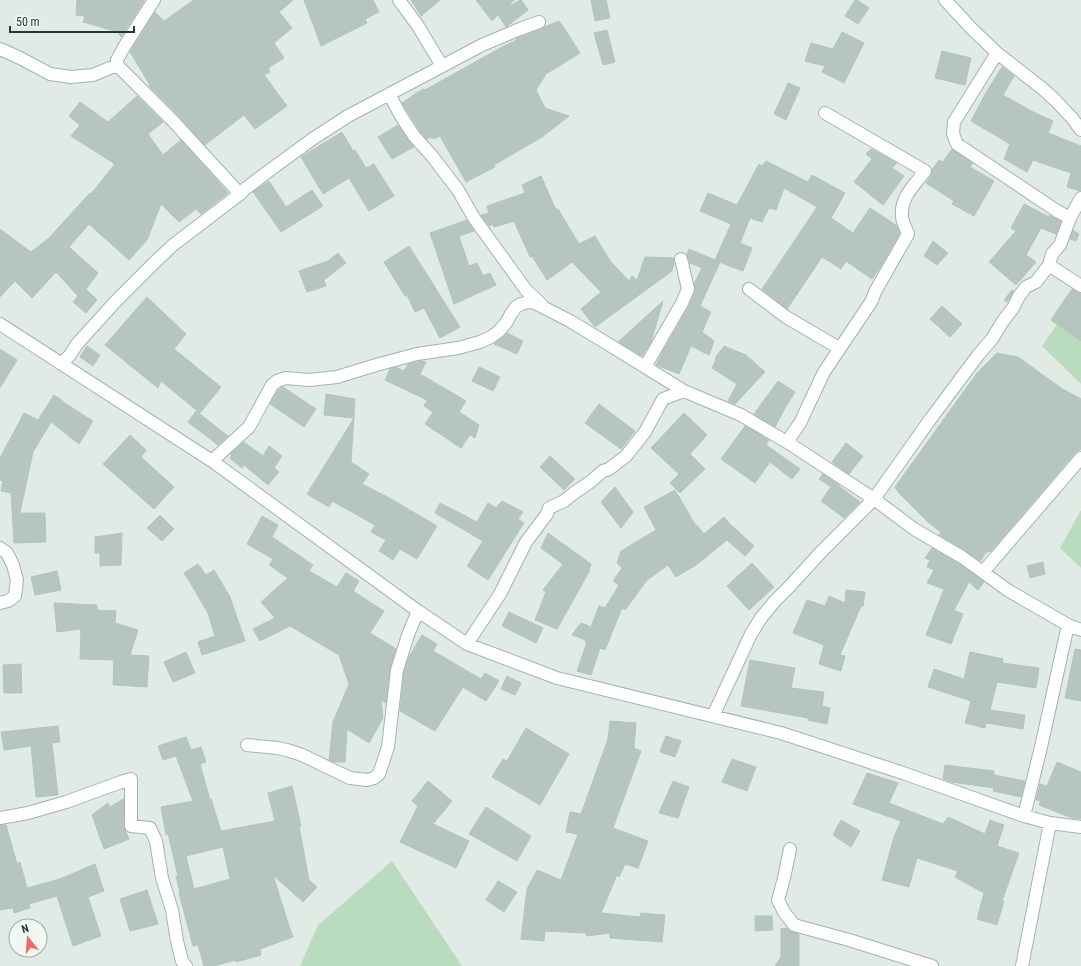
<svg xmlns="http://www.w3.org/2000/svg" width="1081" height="966" font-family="'Roboto Condensed',sans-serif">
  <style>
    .green { fill: #b9dcbe }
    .building { fill: #b6c6be; stroke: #b3c5bb; fill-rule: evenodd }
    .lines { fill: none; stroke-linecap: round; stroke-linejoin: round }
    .minor-casing { stroke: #a3b3ab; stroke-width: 14 }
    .minor { stroke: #fff; stroke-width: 12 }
  </style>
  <rect width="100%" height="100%" fill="#e0ebe5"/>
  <path class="green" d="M1081 289V384L1042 346Z
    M1081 510V568L1060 548Z
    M392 861 462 966H300L318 925Z"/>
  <path class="building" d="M77 0H143L144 1 121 37 118 32 83 22 85 16 76 15Z
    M194 0H293L279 12 292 28 274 43 284 58 268 68 270 72 264 75 287 106 255 129 244 115 205 145 175 112 149 86 150 85 130 52 155 12 164 21Z
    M304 0H373L379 12 365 19 367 23 321 46Z
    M411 0H440L421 16Z
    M476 0H514L510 4 511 5 521 0 528 10 506 27 498 15 492 21Z
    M591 0H606L610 18 595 21Z
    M855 0H857L869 8 858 24 845 16Z
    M559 21 568 34 580 53 546 74 536 90 545 108 569 116 542 137 494 165 495 167 466 182 440 136 434 139 430 137 427 139 420 131 402 103 418 92 424 89 425 90 502 47 517 40 516 39Z
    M607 30 615 62 603 65 594 33Z
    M842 32 864 43 844 83 822 72 825 66 805 61 811 43 833 49Z
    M942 51 971 58 965 85 935 78Z
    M1002 67 1014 76 1003 95 1033 112 1053 121 1048 133 1081 146V191L1067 187 1071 173 1033 160 1027 172 1004 159 1010 144 971 121 987 91Z
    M788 83 800 88 786 120 774 114Z
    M137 96 163 122 148 134 163 155 181 140 228 193 201 214 196 209 179 222 161 204 147 240 129 260 89 224 69 247 98 273 86 289 97 300 86 313 73 302 78 296 56 272 32 298 15 281 0 297V229L31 252 48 239 90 193 91 194 115 164 71 136 80 125 69 116 80 102 108 122Z
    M398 125 408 140 414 147 392 159 378 137Z
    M342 132 353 151 355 150 366 168 374 164 394 196 369 211 349 178 323 194 301 157Z
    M871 149 897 163 892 168 904 176 883 205 854 182 872 159 866 154Z
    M952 149 973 163 970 167 994 181 974 216 952 204 954 201 926 183 931 176 932 170 939 160 943 162Z
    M766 161 808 182 812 175 845 193 831 218 853 233 870 208 896 225 900 233 881 266 872 279 846 261 841 269 822 257 787 309 762 289 817 207 784 188 776 210 769 208 762 222 750 218 740 243 752 248 743 271 719 262H720L700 306 711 312 702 332 714 341 709 355 691 346 679 374 656 365 663 351 689 306 695 292 694 284 702 268 690 263 687 254 689 249 715 260 731 224 700 211 708 193 737 205 759 164 762 166Z
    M541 176 556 210 558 209 579 244 595 236 611 262 629 281 632 276 637 280 645 257 674 258V263L672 271 595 327 581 309 601 292 572 262 547 280 532 256 530 257 514 221 494 227 493 224 489 226 481 215 489 213 487 206 525 193 522 185Z
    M269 181 286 207 312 190 323 206 281 232 253 192Z
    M1024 204 1049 217V215L1061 222 1056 234 1041 228 1026 255 1036 262 1016 285 989 262 1016 231 1011 228Z
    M467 220 474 231 459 236 469 266 477 263 483 276 490 273 496 285 454 304 430 233Z
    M1073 230 1079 234 1076 241 1070 239Z
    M933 241 948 253 937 265 924 256Z
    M409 246 460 327 440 338 424 308 415 312 407 295 405 296 384 262Z
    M338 253 346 263 324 280 326 286 307 292 299 271 328 261Z
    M1072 289 1081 293V341L1051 320Z
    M1012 290 1014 291 1007 302 1004 300Z
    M147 297 186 334 174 349 221 387 200 413 161 381 158 388 105 345Z
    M663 301 651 342 642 356 618 342Z
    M942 306 962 324 950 337 930 319Z
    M507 333 523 341 517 354 494 344Z
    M87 346 100 355 93 366 80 357Z
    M724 346 746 355 765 372 735 404 728 401 737 384 712 368 716 359 715 358Z
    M0 349 17 360 0 388Z
    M997 353 1018 357 1061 388 1081 399V449L1075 453 991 551 985 553 981 561 966 551 939 535 941 532 929 523 899 493 895 487 977 373Z
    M422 361 426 362 420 374 466 401 459 412 479 425 475 438 470 435 461 448 425 424 433 412 424 406 427 400 385 380 390 369 396 367 404 371 408 364Z
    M479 367 500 377 493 391 472 381Z
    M778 381 795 392 785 408 775 427 754 414Z
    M282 387H283L316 409 304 427 270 404 278 390 279 389 280 390Z
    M326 394 355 399 351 462 369 474 362 484 391 499 437 526 417 559 400 549 393 560 379 551 386 540 371 532 375 525 332 501 329 507 307 494 354 418 324 415Z
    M54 395 63 401V402L93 421 79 444 51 422 33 452 20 513H45L46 542 14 543 11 493 1 491 3 481 0 480V458L24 413 38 420Z
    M599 404 635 431 621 449 585 423Z
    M196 411 228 436 218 445 188 422Z
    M684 413 707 435 690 454 705 469 680 493 670 483 679 474 651 448Z
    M745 426 769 440 766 445 800 469 792 479 770 462 755 483 721 459Z
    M130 435 146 450 141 457 174 487 154 509 103 464Z
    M244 442 263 456 269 446 282 456 274 468 279 472 268 485 244 465 242 468 230 458 232 455 230 454Z
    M846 443 863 456 849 474 832 462Z
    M550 456 575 479 564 490 540 467Z
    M823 474 840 486V487L860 502 844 518 821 501 831 487 819 479Z
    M615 487 633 512 621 528 601 502Z
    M675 490 696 526 697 525 704 534 724 517 730 524 754 546 745 556 727 540 696 565 676 577 668 565 647 580 625 610 622 608 605 650 600 648 591 675 577 671 587 642H585L586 640 572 635 581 623 591 627 599 606 605 608 619 585 613 581 622 568 617 563 621 551 656 530 644 507Z
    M502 501 523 512 518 519 524 523 488 580 467 566 483 541 435 513 440 503 477 522 488 503 496 508Z
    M160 515 174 529 162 541 147 528Z
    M262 516 278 525 272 537 313 565 309 571 337 587 346 573 359 581 353 591 384 611 370 633 396 649 390 669 386 703 381 700 383 718 369 743 347 729 345 762H333L329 760 333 722 349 684 339 655 290 626 260 641 253 629 275 618 261 602 288 578 269 565 273 559 247 544Z
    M122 533 121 565 100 566V553H95V537Z
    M548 533 591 564 588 572 590 570 557 629 535 620 546 592 543 590 563 564 541 548Z
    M932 548 958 563 984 582 978 590 969 582 954 610 963 614 951 644 926 635 944 589 927 583 934 570 927 567 930 560 925 558Z
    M1043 562 1045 574 1030 578 1027 566Z
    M752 563 774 587 749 610 727 586Z
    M198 564 206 575 214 570 230 597 245 641 202 655 198 642 215 636 208 613 191 584 184 573Z
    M57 571 61 590 35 595 31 577Z
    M846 590 865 592 863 606H861L840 655 845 656 841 671 819 664 824 645 793 633 807 600 825 606 829 596 845 603Z
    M54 603 97 605V610L116 611 115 623 138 630 130 655 149 656 147 687 113 685 114 660 80 659 81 629 57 632Z
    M509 612 543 628 536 643 502 626Z
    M422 635 437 644 433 651 481 679 485 673 499 681 486 701 463 687 435 731 400 711 404 672 409 657Z
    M1075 649 1081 650V701L1065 698Z
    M186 652 195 673 173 682 164 662Z
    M970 652 1003 659 1002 663 1039 668 1036 688 997 682 990 710 1025 715 1023 729 986 723 985 728 965 723 971 701 928 687 934 669 964 679Z
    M750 660 795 668 791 688 824 692 822 706 830 708 827 724 808 720V718L741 706Z
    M21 664 22 693H4L3 665Z
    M507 676 521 683 515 695 501 689Z
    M610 721 636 723 634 748 641 751 613 828 648 841 638 868 625 864 619 877 617 875 601 913 640 917 641 913 665 915 662 942 610 938V933L587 936 586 933 545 931 544 941 521 939 527 889 537 870 561 880 578 834 566 832 570 812 581 814 608 739Z
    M58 726 60 742 52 743 58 795 36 797 31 746 4 750 1 732Z
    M526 728 569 754 540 805 492 777 503 759 507 761Z
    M666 736 681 741 675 757 660 752Z
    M186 737 191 750 201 747 206 762 200 764 210 800 211 799 221 831 275 821 268 793 292 786 301 826H299L309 880 317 887 303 902 273 875 288 923 293 937 260 949 261 955 236 962V960L213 966H204L198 945 193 946 179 893H180L176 876H178L168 834 166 835 161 807 193 801 176 756 163 760 158 746ZM223 847 230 879 194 889 186 856Z
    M732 759 756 767 747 791 722 782Z
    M1057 762 1081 772V819L1072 818 1039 805 1041 801 1036 800 1040 784 1047 786Z
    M945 765 994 771V775L1025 781 1021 797 993 791 994 788 952 782 943 779Z
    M867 773 898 783 889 803 943 824 948 817 985 834 990 820 1004 825 997 846 1019 853 1002 901H1004L997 925 977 919 984 893 955 877 958 871 917 858 909 887 882 880 894 837 901 821 853 804Z
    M428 781 452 801 433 824 469 841 456 868 400 842 418 806 412 801Z
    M673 781 689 787 678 818 659 813Z
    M123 799 124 802 123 825 129 839 104 849 92 815 108 803 110 807Z
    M486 807 531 836 517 861 469 834Z
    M841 820 860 831 851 847 833 835Z
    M0 825H6L17 864 20 862 27 888 60 879 95 864 104 891 88 897 101 936 73 946 57 896 29 904 30 908 14 913 13 908 0 910Z
    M498 881 517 892 504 912 486 900Z
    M147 890 158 924 130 931 120 899Z
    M755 916H772L773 930 755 931Z
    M787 928 792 932 799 934V966H775L781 957V929Z"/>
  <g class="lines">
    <g class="minor-casing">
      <path id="minor" d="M399 0 418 26 442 66
        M945 0 971 28 997 53 1043 89 1055 100 1072 118 1081 130
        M0 49 20 58 50 74 71 77 93 75 117 65V60L124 47 154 0
        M997 53 954 122 953 134 957 144 1057 211 1070 218
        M117 65 173 121 240 194
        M389 94 401 116 414 136 432 156 458 190 474 218 526 290 541 304
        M1049 265 1081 286
        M749 289 786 317 839 348
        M0 324 212 461 418 611 467 644 557 678 781 733 903 773 1024 816 1050 823 1081 827
        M61 364 70 355 77 344 116 301 152 265 173 245 240 194 245 189 270 170 314 138 348 116 482 45 520 29 539 22
        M645 367 682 303 688 289 681 259
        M787 442 874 499 914 529 962 557 1009 591 1068 625 1081 630
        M212 461 249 427 272 385 277 381 286 378 309 380 337 377 376 365 417 354 458 348 480 342 491 337 499 331 506 323 511 314 516 307 521 304 529 302 535 303 570 321 608 344 684 391 741 415 768 431 787 442 800 423 824 372 871 302 876 290 908 234C906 228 902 222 902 216 900 197 915 185 925 171L825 113
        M0 548 7 553 13 565 17 580 15 596 8 601 0 603
        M983 572 1081 458
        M467 644 500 594 526 542 547 514 549 508 564 501 574 493 590 482 603 471 609 469 626 456 645 432 663 399 684 391
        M713 716 751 634 761 618 775 601 789 587 821 552 874 499 929 421 979 354 992 339 1003 321 1013 308 1019 296 1026 287 1036 282 1049 265 1052 254 1060 245 1070 218 1081 198
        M247 745 277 748 287 750 302 755 350 778 367 780 374 778 379 774 388 747 397 670 408 635 418 611
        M1024 816 1041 747 1068 625
        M0 818 28 813 66 802 124 781 131 779V826L150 828 156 841 162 878 172 910 177 941 182 961 186 966
        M790 849 784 878 778 900 784 912 794 925 849 940 932 966
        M1022 966 1050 823"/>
    </g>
    <use href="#minor" class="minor"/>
  </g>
  <g transform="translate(28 938) rotate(343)"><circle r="19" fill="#f1f8f3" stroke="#9eaca5"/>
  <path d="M0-3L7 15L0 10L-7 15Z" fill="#f06b59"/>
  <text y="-6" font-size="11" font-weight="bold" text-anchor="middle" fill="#213b31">N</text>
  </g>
  <path d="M10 26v6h124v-6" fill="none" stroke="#213b31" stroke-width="2"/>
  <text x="16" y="26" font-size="12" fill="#213b31" stroke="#f1f8f3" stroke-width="3" paint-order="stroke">50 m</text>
</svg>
